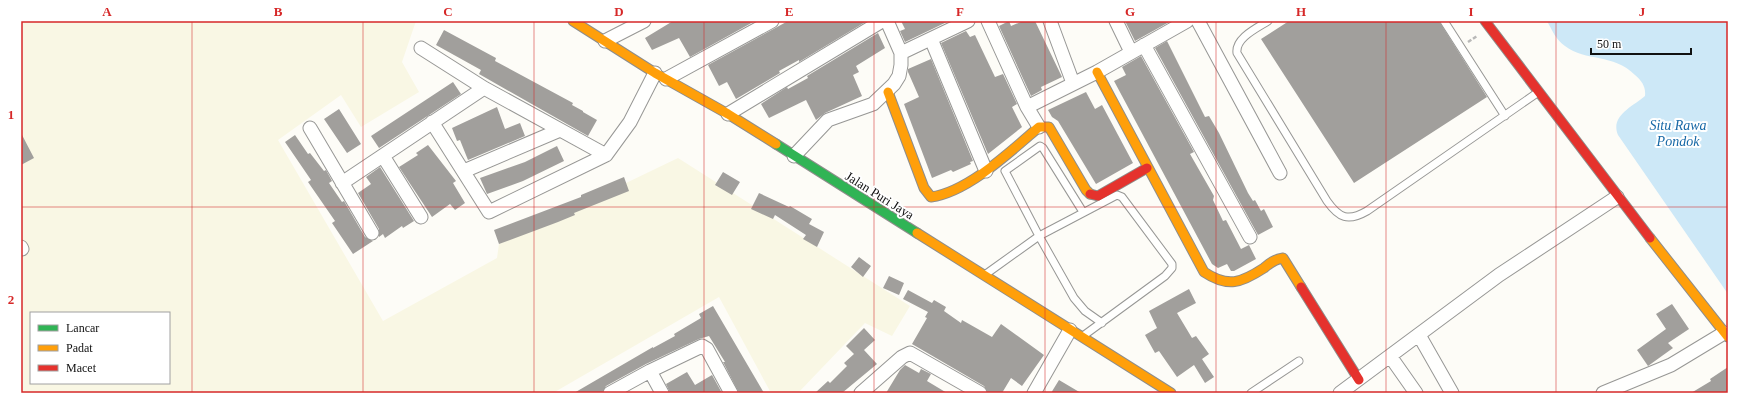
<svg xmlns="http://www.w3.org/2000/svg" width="1749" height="414" font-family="'Times New Roman',serif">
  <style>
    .farmland { fill: #f9f7e4; fill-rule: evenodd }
    .water { fill: #cde8f7 }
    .building { fill: #a19f9c }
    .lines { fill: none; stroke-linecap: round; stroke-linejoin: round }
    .lane-casing { stroke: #979795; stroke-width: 9 }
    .street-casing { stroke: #979795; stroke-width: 15 }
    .fast-casing { stroke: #8e8d8b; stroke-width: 11 }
    .slow-casing { stroke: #8e8d8b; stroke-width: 11 }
    .jam-casing { stroke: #8e8d8b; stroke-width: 11 }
    .path { stroke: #b9b9b8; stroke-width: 2.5; stroke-dasharray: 4 2; stroke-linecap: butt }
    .lane { stroke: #fffffe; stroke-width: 7 }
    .street { stroke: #fffffe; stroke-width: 13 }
    .fast { stroke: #30b455; stroke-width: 9 }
    .slow { stroke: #ff9f0a; stroke-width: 9 }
    .jam { stroke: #e5322d; stroke-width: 9 }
    .grid { fill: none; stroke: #d62828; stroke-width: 1; stroke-opacity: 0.55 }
    .labels { text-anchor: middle; stroke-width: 4; stroke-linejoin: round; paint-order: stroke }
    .street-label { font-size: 13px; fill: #111; stroke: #fff }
    .water-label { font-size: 14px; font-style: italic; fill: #1768a6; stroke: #fff }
    .neatline { fill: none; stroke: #d62828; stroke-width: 1.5 }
    .grid-label { font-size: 13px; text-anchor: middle; font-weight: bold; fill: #d62828 }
  </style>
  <rect width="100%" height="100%" fill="#fdfcf7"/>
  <path class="farmland" d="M21 21H416L402 62 419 92 361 127 341 95 278 140 383 321 497 258 499 244 678 158 910 306 892 336 865 323 798 393H771L719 297 553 393H21ZM31 313H169V383H31Z"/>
  <path class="water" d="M1547 21H1728V294L1618 135C1610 116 1632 107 1645 96 1646 87 1642 81 1635 75 1613 53 1586 62 1565 46 1556 40 1552 30 1547 21Z"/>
  <path class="building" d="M673 21H755L690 57 679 38 652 50 645 38Z
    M788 21H867L799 62V60L779 71 780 73 736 99 727 82 719 86 708 65Z
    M901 21H949L905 42 900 31 905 29Z
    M1009 21 1011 26 1023 21H1035L1062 77 1041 87 1042 90 1031 96 999 26Z
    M1125 21H1171L1135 41Z
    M1289 21H1439L1487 97 1354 183 1261 39Z
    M444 30 496 58 495 61 573 103 572 105 583 111V112L597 120 588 136 479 74 481 70 436 45Z
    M966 31 970 37 975 35 995 77 1003 74 1017 104 1012 107 1022 127 988 154 941 43Z
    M878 33 885 48 856 66 859 72 853 75 862 96 825 113 816 120 806 100 769 118 761 104 787 87 788 89 808 78 807 76Z
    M1167 41 1205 117 1209 116 1219 133 1248 193 1253 201 1255 200 1261 211 1264 209 1273 227 1258 235 1155 48Z
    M1141 56 1194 152 1190 154 1214 196 1213 200 1223 221 1226 220 1241 249 1249 245 1256 259 1234 271H1231L1227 264 1218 268 1212 264 1114 81 1126 75 1122 67Z
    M931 59 973 161 970 162 971 164 953 172 951 170 932 178 904 104 919 97 908 72V69Z
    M453 82 461 94 379 148 371 136Z
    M1086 92 1095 109 1102 105 1133 163 1096 184 1058 121 1052 117 1048 110Z
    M497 107 505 129 520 123 525 136 468 160 460 140 457 141 452 128Z
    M339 109 361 144 347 153 324 119Z
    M21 133 34 158 21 165Z
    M295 135 308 154 310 153 324 171 326 170 332 181 329 183 342 202 344 201 365 237 373 241 353 254 332 223 335 221 308 182 311 180 285 142Z
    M428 145 456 181 453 183 465 203 455 210 450 204 432 217 399 167 418 155 416 153Z
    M557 146 564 161 523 181 487 194 480 178 525 162Z
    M380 167 414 221 403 228 402 226 385 238 383 234 379 237V229L358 193 371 184 366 177Z
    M723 172 740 182 732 195 715 185Z
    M624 177 629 191 574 213 575 215 558 222 499 244 494 230 581 197V195Z
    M759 193 789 207 790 206 812 219 809 224 824 232 817 247 803 239 806 235 775 215 773 219 751 209Z
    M859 257 871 266 863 277 851 267Z
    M889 276 904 283 899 295 883 288Z
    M1189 289 1196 303 1177 313 1192 338 1196 336 1209 354 1202 359 1214 377 1205 383 1194 365 1177 377 1159 351 1155 353 1145 335 1157 328 1149 311Z
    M908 290 932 303 934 300 946 307 944 311 961 323 962 320 992 337 1001 324 1044 355 1022 386 1011 378 1002 393H988L984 386 912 344 927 318 925 317 928 312 903 299Z
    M1672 304 1689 329 1668 343 1673 348 1648 366 1637 350 1666 329 1656 314Z
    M713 306 764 393H739L723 362H725L709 336 699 339 646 364 606 386 602 393H574L653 347V348L675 336 674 334 701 318 699 314Z
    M864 328 875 340 864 350 877 364 842 393H815L828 381 830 383 847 366 844 363 854 354 846 346Z
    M905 365 919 373 921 369 931 374 927 381 947 393H886L900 370Z
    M1728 367V393H1691L1711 381 1710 379Z
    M687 372 695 385 712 375 722 393H670L666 384Z
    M1059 380 1081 393H1051Z"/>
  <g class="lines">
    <g class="lane-casing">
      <path id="lane" d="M1268 21C1257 28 1235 38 1237 53L1327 201C1339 218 1348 222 1367 211L1537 93
        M1444 21 1505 116
        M986 274 1039 236 1005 171 1040 146 1043 148 1083 212
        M1083 336 1165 276 1172 268V264L1122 197 1117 195 1039 236 1074 298 1085 311 1102 323
        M1251 393 1299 361"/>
    </g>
    <g class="street-casing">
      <path id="street" d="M988 21 1027 107 1039 127
        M1050 21 1073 83
        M1116 21 1131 52
        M1198 21 1280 173
        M931 39 986 171
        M605 41 644 21
        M1144 45 1250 237
        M421 48 484 88 606 155
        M901 53 968 21
        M666 79 772 21
        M1027 107 1097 72 1187 21
        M728 114 882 21
        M432 122 489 212 606 155 630 122 655 73
        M310 128 372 233
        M383 156 421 217
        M794 156 828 120 873 104 894 84 899 76 901 65V53L887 21
        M464 171 560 130
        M342 183 484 88
        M21 247 22 249
        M1419 335 1452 393
        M1390 356 1416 393
        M650 371 662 393
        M610 393 650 371 702 346 707 349 731 393
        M861 393 902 357 910 353 980 393
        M1034 393 1070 330
        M1340 393 1499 275 1617 197
        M1603 393 1671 365 1724 333"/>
    </g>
    <g class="fast-casing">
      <path id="fast" d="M776 144 917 233"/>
    </g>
    <g class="slow-casing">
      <path id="slow" d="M573 21 655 73 728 114 776 144
        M1097 72 1204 272C1228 288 1241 283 1264 268 1270 263 1275 259 1283 258L1301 287
        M888 92 924 188 931 197C968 192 1011 151 1039 127H1049L1086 190 1090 194
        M917 233 1171 393
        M1650 238 1728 337"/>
    </g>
    <g class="jam-casing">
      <path id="jam" d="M1485 21 1650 238
        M1090 194 1098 196 1147 168
        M1301 287 1359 380"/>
    </g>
    <path class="path" d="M1468 42 1477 36"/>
    <use href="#lane" class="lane"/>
    <use href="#street" class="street"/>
    <use href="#fast" class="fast"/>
    <use href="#slow" class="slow"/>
    <use href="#jam" class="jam"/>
  </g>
  <path class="grid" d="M192 21V393M363 21V393M534 21V393M704 21V393M874 21V393M1045 21V393M1216 21V393M1386 21V393M1556 21V393M21 207H1728"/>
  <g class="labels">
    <g class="street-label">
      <text transform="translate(880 195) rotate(32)" y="5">Jalan Puri Jaya</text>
    </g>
    <g class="water-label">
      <text x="1678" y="130">Situ Rawa<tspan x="1678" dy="16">Pondok</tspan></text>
    </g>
  </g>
  <rect width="1749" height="414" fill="none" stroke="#ffffff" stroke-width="44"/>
  <rect x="30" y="312" width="140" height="72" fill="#ffffff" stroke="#a0a0a0"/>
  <rect x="38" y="325" width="20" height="6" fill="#30b455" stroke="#a0a0a0"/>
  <text x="66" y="332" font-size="12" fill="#111111">Lancar</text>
  <rect x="38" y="345" width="20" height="6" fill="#ff9f0a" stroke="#a0a0a0"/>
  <text x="66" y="352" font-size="12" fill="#111111">Padat</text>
  <rect x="38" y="365" width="20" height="6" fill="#e5322d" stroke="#a0a0a0"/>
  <text x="66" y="372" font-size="12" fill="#111111">Macet</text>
  <path d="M1591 48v6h100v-6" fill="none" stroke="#111111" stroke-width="2"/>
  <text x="1597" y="48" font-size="12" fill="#111111" stroke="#ffffff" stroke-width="3" paint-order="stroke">50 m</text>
  <rect x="22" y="22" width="1705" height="370" class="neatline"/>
  <g class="grid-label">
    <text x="107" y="16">A</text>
    <text x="278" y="16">B</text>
    <text x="448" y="16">C</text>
    <text x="619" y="16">D</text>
    <text x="789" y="16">E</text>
    <text x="960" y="16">F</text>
    <text x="1130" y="16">G</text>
    <text x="1301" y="16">H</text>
    <text x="1471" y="16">I</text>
    <text x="1642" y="16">J</text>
    <text x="11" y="119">1</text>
    <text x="11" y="304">2</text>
  </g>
</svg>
